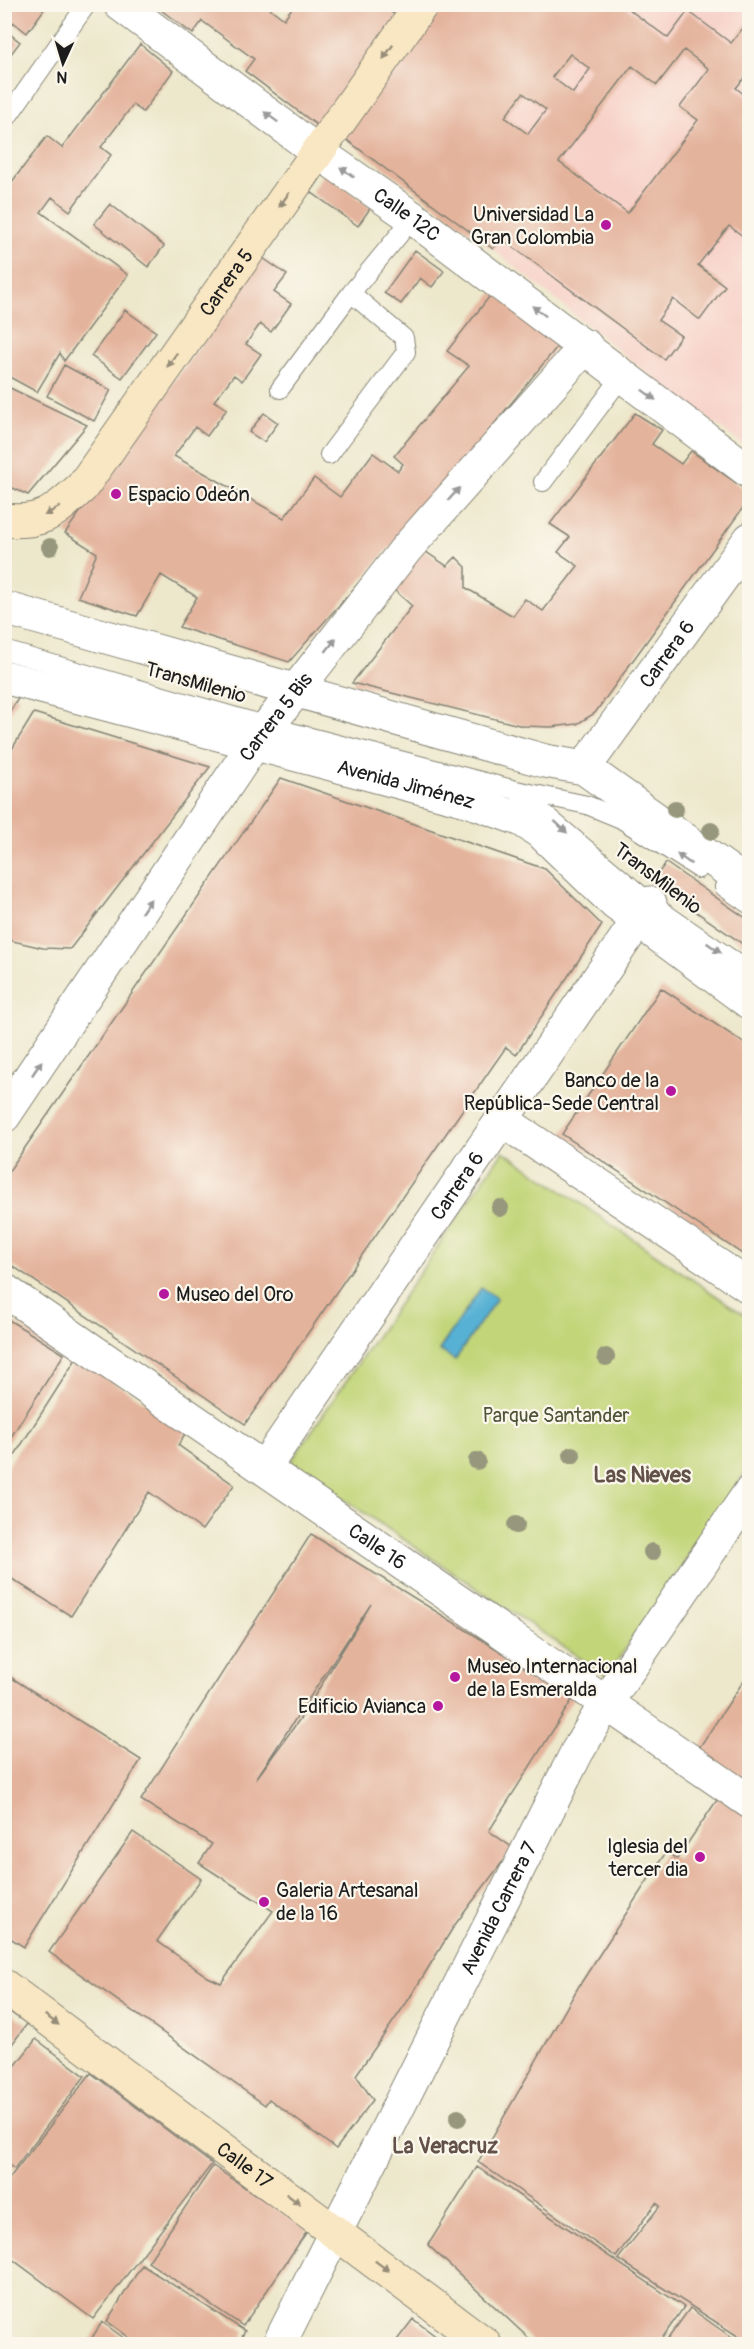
<svg xmlns="http://www.w3.org/2000/svg" width="754" height="2349" font-family="Pangolin,sans-serif">
  <style>
    .built { fill: #f7d1c8 }
    .green { fill: #c2d579; stroke: #6f784a; stroke-width: 1.5 }
    .water { fill: #57b1d4; stroke: #3a6678; stroke-width: 1.5 }
    .building { fill: #e4b39c; fill-rule: evenodd }
    .lines { fill: none; stroke-linecap: round; stroke-linejoin: round }
    .lane-casing { stroke: #848274; stroke-width: 20 }
    .street-casing { stroke: #848274; stroke-width: 35 }
    .secondary-casing { stroke: #848274; stroke-width: 35 }
    .lane { stroke: #fff; stroke-width: 18 }
    .street { stroke: #fff; stroke-width: 33 }
    .secondary { stroke: #f9e7c3; stroke-width: 33 }
    .tree { fill: #96977b }
    .oneway { fill: #968c78 }
    .oneway2 { fill: #999 }
    .poi-dot { fill: #b5179e; stroke: #fbf7ec; stroke-width: 2 }
    .labels { text-anchor: middle; stroke-width: 4.5; stroke-linejoin: round; paint-order: stroke }
    .poi-label { font-size: 20px; fill: #1c1c1c; stroke: #fbf7ec; text-anchor: end }
    .street-label { font-size: 20px; fill: #1c1c1c; stroke: #fbf7ec }
    .park-label { font-size: 20px; fill: #4e5438; stroke: #fbf7ec }
    .neighbourhood-label { font-size: 21px; font-weight: bold; fill: #625149; stroke: #fbf7ec }
    .quarter-label { font-size: 22px; font-weight: bold; fill: #625149; stroke: #fbf7ec }
  </style>
  <rect width="100%" height="100%" fill="#fbf7ec"/>
  <filter id="ink" filterUnits="userSpaceOnUse"><feTurbulence type="fractalNoise" baseFrequency=".0167" numOctaves="2"/><feDisplacementMap in="SourceGraphic" scale="12" xChannelSelector="R" yChannelSelector="G"/><feConvolveMatrix kernelMatrix="1 2 1 2 8 2 1 2 1" color-interpolation-filters="sRGB"/></filter>
  <filter id="wash" filterUnits="userSpaceOnUse"><feTurbulence type="fractalNoise" baseFrequency=".008" numOctaves="4" result="noise"/><feDisplacementMap in="SourceGraphic" scale="24" xChannelSelector="R" yChannelSelector="G"/><feGaussianBlur stdDeviation="1.35" result="paint"/><feColorMatrix in="noise" values="0 0 0 0 0 0 0 0 0 0 0 0 0 0 0 0 0 1.4 0 .05"/><feComposite in="paint" operator="in"/></filter>
  <g filter="url(#wash)">
    <rect width="100%" height="100%" fill="#ede8cc"/>
    <path class="built" d="M442 5H749V449L651 377 493 249 343 137Z"/>
    <path class="green" d="M503 1151 749 1318V1467L607 1676 290 1463Z"/>
    <path class="water" d="M481 1288 497 1298 455 1360 439 1350Z"/>
    <g id="blocks">
      <path class="building" d="M4 4H48L27 33 13 22 6 31 20 42 4 63Z
        M153 4H264L284 19 295 4H392L388 10 399 18 318 126 245 71 254 59 202 21 193 34Z
        M442 4H630L627 8 668 38 688 11 731 43 750 19V71L736 88 750 99V241L729 226 698 265 725 286 700 320 673 299 658 320 681 336 664 359 501 238 493 249 343 137ZM684 50 709 69 680 107 698 120 628 213 559 162 632 66 657 85ZM570 54 590 69 573 93 552 77ZM523 93 546 110 528 134 505 117Z
        M140 44 173 71 143 112 133 105 101 147 111 155 70 211 52 197 41 212 128 275 64 361 60 353 37 392 4 374V329L8 323 4 319V192L47 136 62 148Z
        M324 173 371 207 358 226 311 192Z
        M110 204 164 246 148 267 94 224Z
        M415 250 444 271 432 287 420 278 401 304 384 293Z
        M263 258 287 275 274 292 291 304 271 332 260 324 246 344 261 354 242 381 234 375 214 401 227 409 207 436 195 427 174 456 284 518 314 478 340 497 373 453 398 471 403 464 394 456 469 366 447 351 493 292 561 342 438 493 289 662 179 627 197 597 161 575 137 616 78 597 97 553 65 533Z
        M125 310 156 332 122 378 91 356Z
        M64 365 111 390 94 421 47 396Z
        M4 385 87 425 28 495 4 484Z
        M264 413 278 423 264 442 249 432Z
        M635 413 662 430 652 444 681 464 691 451 750 493V498L595 713 577 724 551 727 523 726 352 683 412 606 392 588 423 550 447 566 456 557 466 567V588L513 616 525 599 543 611 578 566 558 552 570 537 550 524Z
        M4 693 19 697 4 722Z
        M34 713 210 767 70 949 43 948 4 939V762Z
        M281 778 545 869 602 925 516 1055 506 1047 245 1424 4 1260V1178Z
        M666 863 750 921V949L652 881Z
        M661 988 750 1047V1259L562 1134Z
        M4 1002 9 1029 4 1032Z
        M4 1317 64 1354 4 1448Z
        M76 1359 188 1429 178 1445 234 1485 202 1530 149 1492 71 1616 4 1574V1472Z
        M311 1534 574 1697 489 1831 513 1848 454 1926 409 1999 356 2075 373 2100 336 2149 269 2099 265 2105 49 1952 133 1832 201 1879 157 1941 208 1977 221 1983 273 1911 199 1863 212 1844 141 1800ZM371 1604 302 1716 256 1779Z
        M750 1671V1785L697 1751Z
        M4 1673 141 1760 24 1947 4 1934Z
        M719 1797 750 1817V2344L618 2259 660 2206 656 2203 616 2257 478 2162 579 1986 666 1852 677 1859Z
        M4 2008 27 2024 4 2055Z
        M36 2039 85 2076 14 2169 5 2162V2079Z
        M91 2073 212 2164 93 2319 4 2253V2185Z
        M213 2166 308 2230 243 2326 148 2262Z
        M477 2167 684 2307 658 2344H535L428 2245Z
        M142 2265 245 2331 238 2344H138L107 2321Z
        M690 2308 741 2344H664Z
        M413 2319 446 2344H394Z
        M102 2322 132 2344H88Z"/>
    </g>
  </g>
  <g filter="url(#ink)">
    <use href="#blocks" fill-opacity="0" stroke="#848274" stroke-width="1.5"/>
    <g class="lines">
      <g class="lane-casing">
        <path id="lane" d="M4 122 87 4
          M280 389 351 293 413 218
          M329 455 406 352 404 338 351 293
          M543 482 623 375
          M4 650 268 726 516 790 587 805 621 819 699 869
          M517 791 650 903 750 972
          M724 887 750 905"/>
      </g>
      <g class="street-casing">
        <g id="street">
          <path id="s1" d="M120 4 318 152 413 218 750 472"/>
          <path d="M4 608 545 761 584 768 750 886"/>
          <path id="s2" d="M4 677 467 800 522 820 543 834 616 904 750 1003"/>
          <path id="s3" d="M584 768 750 539"/>
          <path id="s4" d="M4 1116 254 744 406 549 586 346"/>
          <path d="M502 1120 750 1287"/>
          <path id="s5" d="M4 1290 750 1802"/>
          <path id="s6" d="M264 1468 650 903"/>
          <path id="s7" d="M279 2344 577 1752 606 1703 750 1492"/>
        </g>
      </g>
      <g class="secondary-casing">
        <g id="secondary">
          <path id="s8" d="M4 520C44 524 54 512 82 487L422 4"/>
          <path id="s9" d="M4 1986 485 2344"/>
        </g>
      </g>
      <use href="#lane" class="lane"/>
      <use href="#street" class="street"/>
      <use href="#secondary" class="secondary"/>
    </g>
    <g class="tree">
      <circle cx="50" cy="547" r="9"/>
      <circle cx="675" cy="809" r="9"/>
      <circle cx="711" cy="831" r="9"/>
      <circle cx="500" cy="1208" r="9"/>
      <circle cx="606" cy="1357" r="9"/>
      <circle cx="572" cy="1455" r="9"/>
      <circle cx="477" cy="1461" r="9"/>
      <circle cx="516" cy="1525" r="9"/>
      <circle cx="652" cy="1552" r="9"/>
      <circle cx="458" cy="2118" r="9"/>
    </g>
    <defs><path id="oneway-solid" d="M-6-.8H1V-3.2L6.5 0L1 3.2V.8H-6Z" transform="scale(1.5)"/></defs>
    <g class="oneway">
      <use href="#oneway-solid" transform="translate(388 52) rotate(125)"/>
      <use href="#oneway-solid" transform="translate(284 200) rotate(125)"/>
      <use href="#oneway-solid" transform="translate(172 360) rotate(125)"/>
      <use href="#oneway-solid" transform="translate(52 511) rotate(150)"/>
      <use href="#oneway-solid" transform="translate(52 2020) rotate(36)"/>
      <use href="#oneway-solid" transform="translate(293 2199) rotate(36)"/>
      <use href="#oneway-solid" transform="translate(382 2266) rotate(37)"/>
    </g>
    <g class="oneway2">
      <use href="#oneway-solid" transform="translate(271 117) rotate(-143)"/>
      <use href="#oneway-solid" transform="translate(347 172) rotate(-145)"/>
      <use href="#oneway-solid" transform="translate(539 311) rotate(-143)"/>
      <use href="#oneway-solid" transform="translate(649 395) rotate(37)"/>
      <use href="#oneway-solid" transform="translate(454 494) rotate(-48)"/>
      <use href="#oneway-solid" transform="translate(331 645) rotate(-52)"/>
      <use href="#oneway-solid" transform="translate(561 827) rotate(43)"/>
      <use href="#oneway-solid" transform="translate(684 859) rotate(-145)"/>
      <use href="#oneway-solid" transform="translate(146 906) rotate(-56)"/>
      <use href="#oneway-solid" transform="translate(714 948) rotate(35)"/>
      <use href="#oneway-solid" transform="translate(37 1068) rotate(-56)"/>
    </g>
  </g>
  <g class="poi-dot">
    <circle cx="606" cy="225" r="6"/>
    <circle cx="116" cy="494" r="6"/>
    <circle cx="671" cy="1091" r="6"/>
    <circle cx="164" cy="1294" r="6"/>
    <circle cx="455" cy="1677" r="6"/>
    <circle cx="438" cy="1706" r="6"/>
    <circle cx="700" cy="1857" r="6"/>
    <circle cx="264" cy="1902" r="6"/>
  </g>
  <g class="labels">
    <g class="poi-label">
      <text x="594" y="221">Universidad La<tspan x="594" dy="23">Gran Colombia</tspan></text>
      <text x="128" y="501" text-anchor="start">Espacio Odeón</text>
      <text x="659" y="1087">Banco de la<tspan x="659" dy="23">República-Sede Central</tspan></text>
      <text x="176" y="1301" text-anchor="start">Museo del Oro</text>
      <text x="467" y="1673" text-anchor="start">Museo Internacional<tspan x="467" dy="23">de la Esmeralda</tspan></text>
      <text x="426" y="1713">Edificio Avianca</text>
      <text x="688" y="1853">Iglesia del<tspan x="688" dy="23">tercer dia</tspan></text>
      <text x="276" y="1897" text-anchor="start">Galeria Artesanal<tspan x="276" dy="23">de la 16</tspan></text>
    </g>
    <g class="street-label">
      <text dy="7" stroke="none"><textPath href="#s1" startOffset="356">Calle 12C</textPath></text>
      <text dy="7" stroke="none"><textPath href="#s8" startOffset="339">Carrera 5</textPath></text>
      <text dy="7" stroke="none"><textPath href="#s3" startOffset="141">Carrera 6</textPath></text>
      <text transform="translate(196 682) rotate(16)" y="7">TransMilenio</text>
      <text dy="7" stroke="none"><textPath href="#s4" startOffset="483">Carrera 5 Bis</textPath></text>
      <text dy="7" stroke="none"><textPath href="#s2" startOffset="416">Avenida Jiménez</textPath></text>
      <text transform="translate(658 878) rotate(37)" y="7">TransMilenio</text>
      <text dy="7" stroke="none"><textPath href="#s6" startOffset="342">Carrera 6</textPath></text>
      <text dy="7" stroke="none"><textPath href="#s5" startOffset="453">Calle 16</textPath></text>
      <text dy="7" stroke="none"><textPath href="#s7" startOffset="488">Avenida Carrera 7</textPath></text>
      <text dy="7" stroke="none"><textPath href="#s9" startOffset="300">Calle 17</textPath></text>
    </g>
    <g class="park-label">
      <text x="556" y="1422">Parque Santander</text>
    </g>
    <g class="neighbourhood-label">
      <text x="445" y="2153">La Veracruz</text>
    </g>
    <g class="quarter-label">
      <text x="642" y="1482">Las Nieves</text>
    </g>
  </g>
  <rect width="754" height="2349" fill="none" stroke="#fbf7ec" stroke-width="24"/>
  <g transform="translate(63 63) rotate(184)" stroke="#fbf7ec" stroke-width="4.5" paint-order="stroke">
  <path d="M0-4.5L10 22L0 15L-10 22Z" fill="#1c1c1c"/>
  <text y="-9" font-size="16" font-weight="bold" text-anchor="middle" fill="#1c1c1c">N</text>
  </g>
</svg>
